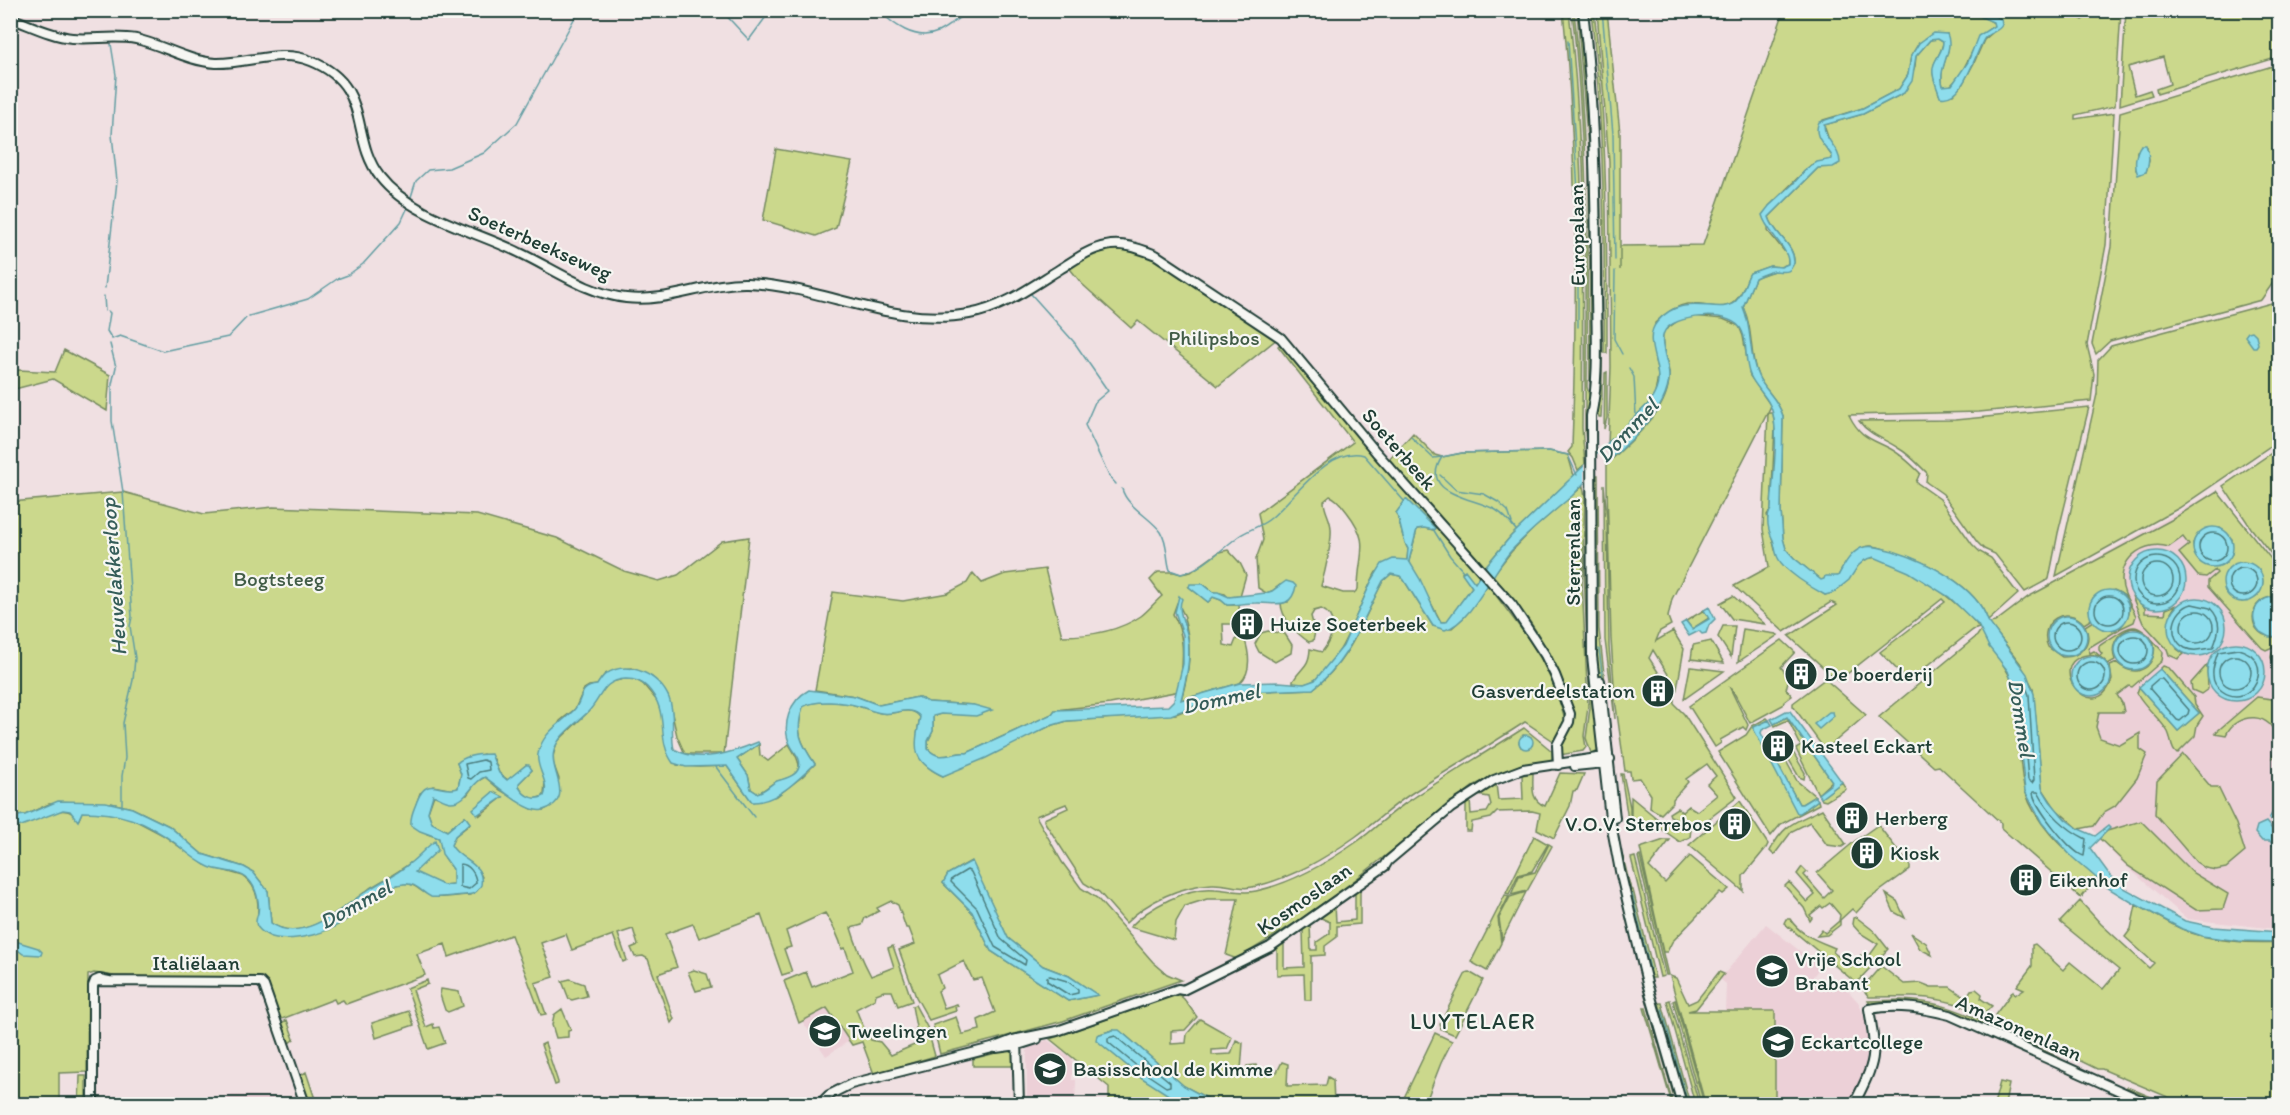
<svg xmlns="http://www.w3.org/2000/svg" width="2290" height="1115" font-family="Itim,sans-serif">
  <style>
    .built { fill: #ecd0d7 }
    .green { fill: #cbd88c; stroke: #758a60; stroke-width: 1.5; fill-rule: evenodd }
    .water { fill: #8eddec; stroke: #629da2; stroke-width: 1.5 }
    .pier { fill: #f0e0e2 }
    .lines { fill: none; stroke-linecap: round; stroke-linejoin: round }
    .shore { stroke: #4b7d7e; stroke-width: 1.5 }
    .stream { stroke: #629da2; stroke-width: 1.5 }
    .secondary-casing { stroke: #1f3d34; stroke-width: 12 }
    .secondary { stroke: #f6f6f2; stroke-width: 8 }
    .labels { text-anchor: middle; stroke-width: 4.5; stroke-linejoin: round; paint-order: stroke }
    .street-label { font-size: 21px; fill: #1f3d34; stroke: #f6f6f2 }
    .park-label { font-size: 21px; fill: #415c46; stroke: #f6f6f2 }
    .poi-label { font-size: 21px; fill: #1f3d34; stroke: #f6f6f2; text-anchor: start }
    .water-label { font-size: 22px; font-style: italic; fill: #355d59; stroke: #f6f6f2 }
    .neighbourhood-label { font-size: 22px; letter-spacing: 1.5px; fill: #1f3d34; stroke: #f6f6f2 }
  </style>
  <rect width="100%" height="100%" fill="#f0e0e2"/>
  <filter id="ink" filterUnits="userSpaceOnUse"><feTurbulence type="fractalNoise" baseFrequency=".0167" numOctaves="2"/><feDisplacementMap in="SourceGraphic" scale="12" xChannelSelector="R" yChannelSelector="G"/><feConvolveMatrix kernelMatrix="1 2 1 2 8 2 1 2 1" color-interpolation-filters="sRGB"/></filter>
  <g filter="url(#ink)">
    <path class="built" d="M2214 492 2279 578V929H2277L2187 919 2117 858 2059 789 2039 668 1998 618 2051 584Z
      M1766 924 1820 967 1808 984 1843 985 1859 1003 1865 1019 1870 1060 1864 1076 1849 1104H1706L1680 1011H1725L1726 984 1720 979Z
      M827 1008 849 1041 826 1056 802 1021Z
      M1047 1040 1072 1058V1080H1076L1075 1104H1027V1051L1029 1047Z
      M228 1095 273 1096V1104H224V1102H228Z"/>
    <path class="green" d="M1563 11H1569C1585 149 1583 288 1582 428L1585 464 1578 470 1573 458 1568 452 1572 447C1577 302 1578 155 1563 11Z
      M1572 11H1574C1588 136 1588 261 1587 387L1591 403 1588 441H1586L1585 431C1585 290 1588 150 1572 11Z
      M1577 11H1580C1594 136 1596 264 1593 391H1591L1590 385 1589 162Z
      M1586 11H1588C1603 139 1602 267 1602 396L1601 417H1599L1596 408 1598 395Z
      M1591 11H1594C1607 125 1607 238 1607 353H1604C1605 238 1604 125 1591 11Z
      M1597 11H1607L1620 133V270V246L1703 245 1784 11H1977V13L1994 23V26C1970 39 1970 70 1949 87L1943 86C1939 72 1945 64 1948 50 1949 45 1948 39 1947 34L1919 43 1911 56 1908 75 1899 89 1863 108 1823 120 1822 142 1832 156V159L1811 165 1769 206 1768 231 1788 256V264L1780 267 1770 266 1750 273C1745 282 1743 295 1734 302 1722 312 1701 303 1687 304 1675 306 1664 314 1655 323V360L1658 375 1655 394 1650 402 1608 445 1611 367 1609 162Z
      M1987 11H2089L2080 18 2082 20 2096 11H2121L2115 106 2075 115V119L2114 113 2106 245 2087 345 2094 374 2091 401 1979 412 1849 415C1860 437 1869 438 1889 448 1901 454 1911 464 1920 473L1916 482 1940 499 1972 544 1980 552 1991 558 2018 594 1988 621C1977 586 1926 561 1893 552 1884 549 1872 543 1862 548 1852 552 1843 567 1838 576L1821 580 1794 558 1786 549 1783 539 1781 511 1783 416C1778 399 1765 391 1758 376 1749 355 1754 330 1743 307L1755 278C1769 271 1779 271 1794 263 1795 244 1774 235 1769 217L1818 168 1837 165 1824 125 1863 114 1904 93 1915 66 1916 56 1930 40 1938 39 1943 42C1942 52 1937 56 1934 65 1931 76 1937 84 1939 94L1953 95 1962 85 1974 63 1984 40 1992 33 2001 19Z
      M2126 11H2279V57L2157 94 2156 89 2170 84 2163 57 2128 67 2135 95 2150 90 2152 95 2120 105Z
      M2279 64V274L2261 300 2110 341 2096 354 2092 344 2111 247 2120 112ZM2147 147 2149 161 2146 172 2136 170 2137 151Z
      M776 149 852 162 836 228 816 236 763 220Z
      M1110 245 1156 255 1278 338 1218 386 1138 321 1131 328 1082 284 1067 265Z
      M2279 301V440L2179 508 2056 576 2097 394 2098 360 2111 346Z
      M1693 316 1723 319 1739 326 1743 336 1750 376 1771 406 1672 599 1668 617 1671 625 1660 631 1656 641 1673 631 1684 649 1677 689 1653 650 1649 658 1674 697V704L1684 714 1737 797 1698 827 1670 816 1669 813 1677 808 1682 812 1689 806 1697 811 1717 795 1707 784 1716 776 1707 764 1686 779 1688 782 1673 799V802L1661 814 1650 808 1651 795 1640 778 1631 779 1630 771H1625L1615 699 1611 639 1607 486V464C1631 440 1671 411 1669 373 1668 360 1659 343 1664 331L1679 320Z
      M1283 342 1359 438 1481 574 1475 584 1465 571 1462 572 1472 587 1449 619 1446 622H1441L1409 561 1417 529 1424 528 1433 530 1435 528 1406 500 1396 513C1402 526 1401 537 1408 549L1407 561 1376 572C1360 600 1340 673 1308 683 1303 685 1298 684 1293 683V681C1301 667 1309 668 1310 649L1322 652C1332 639 1340 617 1321 609L1314 611 1311 616 1315 632 1313 641 1309 642C1297 634 1281 618 1281 603L1288 602 1280 585 1272 591 1266 593 1258 588 1256 559 1263 540 1258 513 1353 442 1278 346ZM1330 496C1338 499 1341 505 1347 512 1372 544 1358 553 1358 589L1354 593H1343L1321 586C1325 572 1332 542 1331 529 1331 519 1324 511 1324 501Z
      M64 350 110 375 107 411 53 379 11 390V373L19 370 55 372Z
      M1607 372V418L1604 429 1605 373Z
      M2089 407 2058 533 2049 579 2025 592 1995 554 1984 549 1977 542 1943 494 1926 482 1927 473C1918 464 1909 454 1898 448 1885 439 1869 435 1859 421L1955 420Z
      M1768 413H1773L1775 427 1771 509 1767 515 1775 550 1787 569 1825 595C1850 587 1851 565 1867 559 1890 549 1967 607 1979 628L1973 630 1908 681 1880 652 1945 602 1942 599 1838 681 1789 636 1837 605 1831 602 1784 632 1734 586 1769 567 1763 529Z
      M1413 433 1435 455 1442 457 1462 453 1549 451 1568 455 1574 476 1511 536 1485 567 1389 459Z
      M2279 448V564L2251 528 2223 486Z
      M1594 475H1598L1599 629 1614 764 1612 765 1595 643Z
      M1604 484 1607 520 1609 647 1615 719 1605 640Z
      M1583 486 1585 498 1582 582 1588 706 1584 736 1586 747 1583 751 1560 755 1559 748 1573 716C1566 671 1525 608 1492 576L1511 552 1533 529Z
      M2217 491 2279 569V598C2245 591 2244 643 2279 636V671C2273 655 2267 665 2275 646L2266 650 2262 648 2208 587V581L2217 573 2215 570 2206 577 2198 576 2179 553 2189 545 2183 537 2169 547C2146 540 2122 556 2122 580 2122 593 2131 605 2136 616L2134 622 2119 629C2131 615 2137 599 2114 590L2093 598 2089 609 2092 619 2084 624C2067 603 2037 622 2048 647L2062 657C2080 658 2094 643 2085 626L2093 621 2103 629 2118 630 2088 648 2090 653 2094 651 2100 656 2102 654 2099 650V646C2136 622 2133 617 2163 652L2162 661 2132 687 2129 686 2117 695 2122 703 2124 712H2099L2096 727 2100 738 2120 745 2140 733V749L2147 754 2137 778 2115 806 2104 812 2094 826 2079 829 2056 809 2042 788 2033 688 2020 663 1989 623 1995 622 2028 597 2173 519ZM2220 528 2232 539V554L2221 565H2205L2194 553 2193 543 2197 535ZM2243 562C2262 565 2269 583 2256 597L2242 602 2225 591 2224 577 2229 568ZM2132 628C2174 633 2150 692 2117 663L2110 666 2112 680C2094 729 2042 663 2087 655 2097 653 2103 658 2108 664L2115 660C2110 645 2116 633 2132 628Z
      M123 492 204 514 273 507 477 515 557 538 624 571 659 581 678 575 722 541 749 537 724 754H685L677 736 668 696 652 677 632 668 617 670 605 674 597 685 589 686 584 689 575 709 560 721 539 762 545 780 544 796 534 799C526 796 519 792 519 783L532 770 526 765 508 780 499 773 494 759 483 754 457 763 461 774 458 788 454 790 433 786 420 793 416 805 427 834 439 838 445 858 453 869 454 884 443 885 416 874 410 863C397 873 383 880 370 888 347 905 302 946 271 923L268 891 253 872 244 867 202 854 169 826 132 808 111 803 49 804 25 815 11 817V502Z
      M1587 510 1588 535 1585 547V587H1588L1599 749 1592 756 1586 738 1590 708 1584 572Z
      M1228 550 1240 563 1246 575 1240 596 1228 597 1225 594 1214 592 1203 584 1189 587 1208 602 1213 597 1221 600 1227 605H1239L1240 621 1237 624H1223L1224 645 1233 647 1237 637H1244C1249 652 1253 671 1240 683L1181 700C1189 673 1193 647 1184 619L1185 617 1180 607V603H1177L1173 614C1187 638 1182 664 1180 691L1110 704 1055 710 1052 714 967 753C952 751 941 763 928 749V741L933 731V716L974 705 928 702 918 697 879 705 855 696 815 690 833 592 903 601 948 593 967 583 973 573 982 583 1005 574 1045 569 1062 636C1088 636 1119 631 1141 616 1148 611 1155 602 1162 596L1150 580 1158 572H1174L1181 574 1191 572 1219 552Z
      M1391 574 1400 576 1404 580 1433 626 1452 628 1464 617 1489 583 1491 589 1528 638 1541 659 1556 690 1565 720 1555 742 1525 722C1487 747 1447 770 1409 795 1390 808 1373 824 1355 837 1324 859 1293 877 1257 886 1239 891 1228 883 1212 884 1181 886 1147 901 1126 923L1099 892 1084 883 1044 821V819L1068 808 1066 804 1036 816 1062 862 1081 888 1097 898 1153 962 1167 974 1181 980 1063 1021 940 1054 933 1025 956 1017 962 1034H964L980 1030 978 1020 995 1012 982 978 973 980 964 961 937 975 942 988 938 991 944 1008 957 1004 958 1006 955 1007 956 1011 929 1020 916 997 899 950 915 944 909 928H906L898 905 891 901 877 908 879 911 865 918 862 925 851 928C856 945 863 961 871 976L894 967 888 948 893 946 912 1001 898 1006 892 991H884L876 994 875 999 856 1009C860 1021 865 1030 871 1040L880 1042 891 1055 919 1043 912 1006 915 1005 927 1027 935 1056 874 1074 862 1042 852 1045 827 1008 799 1023 784 981 806 972 812 987 853 971 845 948 842 949C839 936 832 924 825 913L786 931 791 947 784 949 792 972 782 975 761 915 699 938 693 924 665 934 677 967 658 974 674 1019 671 1023 648 959 643 956 635 957 631 948 638 945 633 929 618 934 627 960 623 962 613 935 572 950 566 934 541 943 554 977 535 983 546 1014 541 1015 511 935 449 957 445 944 417 954 425 975 346 1004 343 1000 336 1003 334 999 282 1019 279 1018 263 979 114 976 94 973 88 975 87 1072 59 1073V1104H11V830C24 824 54 807 67 811 72 812 75 816 79 819L82 812H101L129 817 163 835 205 865 243 876C260 888 259 907 257 926 267 938 280 938 294 937 310 935 325 932 339 924 360 912 376 891 400 884 413 881 419 891 429 895 442 900 457 895 470 895L482 877C476 861 458 859 451 845L455 836 470 824 465 816 447 831 432 823 428 812 434 795 443 799 467 795 476 782 485 777 500 790 532 809 544 810 551 806 559 779 552 760 557 742 588 712 606 686 611 682 624 679H635L643 684 658 702 677 765 699 767 727 766 752 802 777 796 803 776 815 764C800 742 795 732 803 706 815 699 845 702 858 706 866 708 873 712 881 713 893 716 911 704 920 717 914 746 913 763 943 776L1050 726 1067 721 1176 714 1213 699 1240 692 1313 689C1350 661 1362 621 1383 581ZM493 792 503 797 479 816ZM971 861 1008 938 1043 966 1069 976 1097 995 1068 1001 991 951 972 912 943 883 948 874Z
      M1733 596 1765 624 1732 619 1720 603Z
      M2132 596 2145 608V613L2165 614 2166 609 2176 605 2171 613 2177 649 2184 654 2178 659 2169 655 2167 649 2143 623Z
      M1704 610 1709 618 1692 629 1686 621Z
      M1723 626H1735L1731 657 1718 637Z
      M1743 629 1776 634 1778 635 1738 662Z
      M1981 630C1990 648 2004 662 2012 681 2021 713 2017 749 2023 782 2030 822 2068 853 2097 878L2081 898 2001 828V823L1939 766 1934 767 1879 717 1977 636Z
      M1268 631 1285 634 1292 645 1291 653 1275 662 1259 652 1255 644 1261 633Z
      M1782 640 1795 652 1781 667 1789 678 1786 689 1792 696 1784 702 1783 705 1750 723 1732 689 1730 688 1748 725 1746 730 1743 727 1720 740 1721 743 1715 747 1689 706Z
      M1711 641 1724 663 1691 659 1693 645Z
      M2207 665 2208 689 2201 694 2192 690 2191 683Z
      M2163 666 2169 668 2194 697 2195 704 2203 716 2197 725 2195 736 2177 754C2170 749 2172 740 2168 732 2160 718 2145 708 2137 693L2139 687 2178 731 2199 713 2160 669Z
      M1690 667H1692L1724 671 1684 699Z
      M1825 679 1866 715 1825 750 1793 706V703Z
      M2257 697 2279 700V756L2272 758C2273 754 2277 747 2276 741 2275 711 2236 711 2226 735L2215 733Z
      M1787 717 1832 781 1818 794 1796 749 1801 746 1788 720 1775 726 1774 724Z
      M1767 718 1769 720 1754 727 1800 813 1818 800 1819 804 1781 824 1771 836 1718 752 1746 735 1752 726Z
      M1524 728 1552 751V760L1504 771 1475 785 1346 887 1292 925 1237 959 1226 955 1238 899H1207L1185 906 1176 922 1174 940 1130 927C1148 908 1188 886 1215 889 1230 890 1241 894 1256 891 1293 883 1327 863 1358 841 1376 828 1392 811 1412 799 1448 775 1487 752 1524 728ZM1523 735 1531 737 1532 745 1527 748 1521 747 1519 742Z
      M759 744 760 755 768 761 789 744C802 764 806 774 778 781 770 783 766 791 757 793L751 789 748 775 737 759Z
      M1793 752 1805 773 1804 779 1799 777 1788 758V755Z
      M2183 754 2211 787H2218L2236 824 2245 852 2226 868 2216 870 2205 868 2196 862 2155 814 2157 781Z
      M1782 758 1785 759 1797 781 1815 796 1802 804H1799L1776 761Z
      M1533 773C1533 787 1530 800 1545 806L1560 773 1584 774 1577 790 1573 791 1570 806 1554 838 1537 829 1540 813 1532 811 1497 812 1491 818 1472 822 1471 831H1466V803L1470 800 1471 814 1487 812 1491 805 1489 797 1477 795 1496 784 1498 800 1523 799 1522 775Z
      M1621 774H1623L1630 807V833Z
      M1842 782 1846 789 1826 801 1822 800 1821 798Z
      M1631 797 1660 821 1667 819 1691 829 1690 837 1680 842 1660 828 1634 829 1631 822Z
      M1740 801 1768 844 1766 848 1743 876V891L1689 845Z
      M1822 809 1846 844 1842 847 1827 845 1810 822 1792 831 1774 855 1770 851C1784 823 1796 822 1822 809Z
      M2141 821 2193 873 2228 894 2223 909 2196 910 2128 866 2099 838 2107 831Z
      M1878 825 1910 866V869L1869 899 1856 913 1852 909 1840 920V925L1827 935 1817 936 1822 930 1825 933 1839 921 1840 915 1830 903 1823 908 1821 906 1810 915 1812 918 1810 921 1804 908 1785 886 1789 882 1807 902 1815 895 1797 874 1802 867 1807 872 1804 875 1824 898 1832 890 1817 873 1855 841Z
      M1534 836 1548 844 1532 871 1518 875 1509 894 1506 893Z
      M1664 840H1670L1649 867 1665 883 1690 856 1729 889 1723 894 1720 892 1672 942 1667 952H1663L1640 848Z
      M1549 844 1552 846 1527 891 1511 895 1519 876 1535 872Z
      M1640 856 1668 975H1666L1638 857Z
      M1623 857 1631 890H1633L1655 978H1651C1637 939 1631 898 1623 857Z
      M1635 857 1664 976 1660 977 1631 858Z
      M1360 886V924L1337 926V937L1325 946V955L1311 956V1000H1305L1304 974 1277 975V947L1284 942V968L1304 967 1303 929 1310 924 1311 950H1317V942L1330 933V922L1319 917 1335 905 1336 922 1355 920V891Z
      M1526 892 1502 940 1499 918 1510 897Z
      M1886 894 1897 901 1905 918 1894 912Z
      M1505 895 1509 896 1498 918 1501 943 1487 971 1471 962Z
      M2080 901 2101 924 2149 968 2154 963 2125 937 2131 929 2136 905C2152 912 2166 922 2182 929 2207 941 2252 944 2279 942V1104H2184L2102 1069H2097L1999 1021 1995 1015 2013 991 2015 995 2024 989 2017 986 2032 966V945L2035 944 2063 970 2070 962 2103 989 2119 970 2060 922Z
      M1856 917 1874 931 1888 949 1856 983 1784 923 1786 919H1790C1800 935 1818 941 1835 948L1833 952 1851 967 1861 955 1867 959 1878 944 1860 933 1852 924 1853 918Z
      M1911 933 1926 943 1932 955 1920 949Z
      M1881 966 1904 984 1921 983 1931 987H1950L1966 998 1971 990 1976 989 1982 994 1981 999 1992 1006 1984 1014C1941 995 1914 996 1869 997L1862 988Z
      M694 970 707 974 711 987 696 991 688 972Z
      M1469 972 1483 980 1455 1035 1441 1029 1440 1024 1466 973Z
      M1719 972 1724 974 1696 1009 1688 1011H1775V1103H1705L1670 976 1676 978 1688 1004 1697 1000Z
      M570 979 584 984 587 996 572 1000 569 999 562 981Z
      M427 980 428 984 413 990 426 1027 433 1024 434 1028 439 1027 445 1043 428 1049 407 988Z
      M441 989 459 992 463 1006 448 1012 445 1010 440 995Z
      M1178 994 1184 999 1197 1017 1185 1030 1171 1031V1044L1186 1043 1187 1034 1200 1019 1232 1037 1227 1049 1212 1050V1055L1231 1054 1236 1040 1243 1043 1241 1070H1247V1066L1256 1065 1258 1073 1277 1072 1282 1062 1288 1064 1287 1086 1326 1085 1328 1077 1333 1080 1334 1104H1218L1184 1086 1125 1035 1113 1030 1100 1034 1105 1047 1142 1078 1186 1104H1109V1087L1050 1039Z
      M1670 1000 1699 1104H1695L1667 1001Z
      M1675 1000 1701 1093 1704 1104H1701L1673 1001Z
      M1901 1000C1935 1001 1954 1008 1985 1022L1981 1025C1942 1005 1914 1003 1871 1006L1868 1001Z
      M1659 1003H1662L1690 1104H1685Z
      M1652 1005 1680 1104H1676L1648 1006Z
      M1644 1008H1646L1673 1104H1672Z
      M562 1009 571 1030 568 1031V1037L556 1038 552 1025 554 1015Z
      M409 1011 414 1025 376 1038 372 1023Z
      M287 1020 294 1039 288 1044 281 1023Z
      M1990 1025 2060 1058V1060L1990 1030Z
      M1435 1033 1452 1041 1441 1063 1425 1104H1401Z
      M545 1043 558 1082V1084L555 1085 541 1045Z
      M1012 1049 1014 1051 1017 1066H973V1059L976 1058Z
      M306 1072 316 1102 309 1104 300 1076Z
      M80 1076H86V1104H79Z
      M2000 1082 2009 1084 2005 1104H1994Z
      M2127 1087 2168 1104H2154L2123 1091Z"/>
    <path class="water" d="M1977 11H1987L2001 19 2002 25C1998 33 1988 32 1984 39 1975 54 1963 103 1940 97 1937 86 1930 75 1934 64 1937 56 1943 51 1943 42L1938 39 1930 40 1916 56 1912 81 1904 93 1863 114 1824 125C1824 140 1840 148 1840 163L1833 167 1818 168 1769 217C1774 235 1795 244 1794 263 1789 275 1785 271 1774 271 1768 272 1761 275 1755 278L1743 307C1753 330 1748 355 1758 376 1765 391 1778 399 1783 416L1781 511 1783 538 1786 549 1794 558 1821 580 1824 579 1825 576H1838C1844 565 1850 553 1861 548 1872 544 1883 549 1893 551 1926 561 1977 586 1988 621L2027 674 2034 694 2042 788 2050 801 2065 819 2079 829 2095 836 2108 826 2110 828 2090 848 2109 874 2124 888 2185 921 2214 927 2279 932V942L2239 941 2202 936 2182 929 2133 903 2108 888 2072 857 2042 823 2025 791 2014 688 2008 671 1989 647 1978 625 1949 597 1909 572 1874 557 1865 560 1858 566 1849 580 1833 593 1825 595C1812 588 1784 571 1778 558 1775 552 1775 545 1773 540 1768 530 1765 519 1771 509 1772 480 1779 442 1773 414 1770 398 1756 389 1750 375 1744 361 1748 344 1742 331 1733 310 1681 314 1667 328 1656 339 1669 362 1669 376 1669 385 1666 394 1662 402 1652 421 1636 435 1621 450 1609 461 1594 471 1584 483 1580 488 1576 492 1572 496 1551 514 1530 530 1511 551 1492 572 1472 622 1445 630L1433 626 1404 580 1400 576 1391 574 1383 581C1362 621 1349 661 1313 689L1240 692 1213 699 1171 715 1067 721 1050 726 986 758 943 776C911 761 914 749 920 717 911 704 893 716 881 713 873 712 866 708 858 706 845 702 815 699 803 707 795 732 800 742 815 764 798 779 777 803 752 802L727 766 686 767 673 763C655 738 671 712 647 687 641 681 634 679 626 679 601 680 602 699 587 713 576 724 558 735 554 751 548 771 577 799 543 810 529 815 496 785 485 777 471 782 468 802 451 802 445 802 439 797 433 795L428 812 432 823 447 831 465 816 470 823 455 836 451 845C459 861 485 862 481 885 479 889 476 893 472 894 468 895 434 898 431 897 421 892 416 882 403 884 381 886 363 907 346 920 328 933 298 941 276 938 269 937 256 930 256 922 256 919 257 916 258 913 260 902 256 887 248 879 238 870 220 872 209 867 196 861 186 852 175 843 145 821 120 812 82 812L78 821 70 811 63 810 11 830 10 817 25 815 58 801 106 802 132 808 169 826 202 854 244 867 253 872 268 891 271 923C302 946 347 904 371 888 384 880 399 873 410 863 419 856 426 847 435 841L438 850 415 872 443 885 453 884V869L442 854 439 838 420 831 411 825C410 815 414 810 417 801 427 774 440 794 458 788L461 774 457 763C465 755 480 754 491 754L499 773 507 780 526 765H529L532 770 519 783V787C525 797 534 801 544 796 550 781 535 768 538 754 542 733 559 725 573 711 584 700 577 687 597 685 599 682 602 676 606 674 628 659 660 675 669 698 676 716 670 733 674 749 700 764 731 753 758 742L759 744 737 759 748 775 751 789 757 793C766 791 770 784 777 781 784 779 797 776 799 767 802 759 794 752 791 746 780 726 790 700 809 690L855 696 879 705 918 697 928 702 974 705 992 710 976 716 941 714 933 716V731L928 741V749C941 763 952 751 967 753L1052 714 1055 710 1168 706 1174 700 1183 664V635L1175 612 1179 596 1182 599C1176 612 1187 626 1188 639 1191 661 1186 679 1181 700L1240 683 1279 682 1304 684 1315 680 1343 646 1371 582 1382 564 1393 559 1407 560 1408 549C1401 537 1402 526 1396 513L1406 499 1435 528 1434 530 1424 528 1417 529 1409 561 1420 579 1437 616 1441 622H1446L1472 587 1462 573 1465 570 1475 583 1485 567 1511 536 1650 402C1654 395 1658 389 1658 381 1659 362 1643 338 1657 322 1683 290 1719 316 1735 302 1743 294 1745 282 1750 273L1770 266 1781 267 1788 264C1790 249 1767 233 1762 215L1769 206 1793 184 1807 168 1817 162 1832 159V156C1825 145 1812 136 1819 122L1863 108 1899 89 1908 75 1911 56 1919 43 1933 33 1947 34C1955 50 1937 67 1943 86L1952 85 1968 62 1978 36 1994 26 1993 22 1981 17Z
      M2141 145H2146C2150 154 2150 162 2146 172L2138 175C2134 167 2135 153 2141 145Z
      M2248 332 2252 331 2256 335 2258 344 2256 347H2253L2245 336Z
      M2193 547a20 20 0 1 1 40 0a20 20 0 1 1-40 0Z
      M2128 580a29 29 0 1 1 58 0a29 29 0 1 1-58 0Z
      M2223 582a20 20 0 1 1 40 0a20 20 0 1 1-40 0Z
      M1286 581 1293 583 1296 586C1291 611 1275 602 1256 603 1246 603 1237 605 1227 605L1221 600 1213 597 1208 602 1189 587 1190 584H1203L1213 592H1218L1229 597 1266 593 1272 591Z
      M2089 610a20 20 0 1 1 40 0a20 20 0 1 1-40 0Z
      M2272 597 2280 598 2279 636 2269 637 2260 632C2248 618 2254 600 2272 597Z
      M2168 627a29 29 0 1 1 58 0a29 29 0 1 1-58 0Z
      M1709 607 1715 619 1709 625 1706 633 1702 634 1699 631 1689 636 1681 624 1686 621 1692 629 1709 619 1704 610Z
      M2047 636a20 20 0 1 1 40 0a20 20 0 1 1-40 0Z
      M2114 650a20 20 0 1 1 40 0a20 20 0 1 1-40 0Z
      M2207 672a29 29 0 1 1 58 0a29 29 0 1 1-58 0Z
      M2071 676a20 20 0 1 1 40 0a20 20 0 1 1-40 0Z
      M2160 669 2199 713 2178 731 2139 687Z
      M1786 711H1790L1842 782 1821 798 1818 794 1831 784 1832 781 1787 717 1774 724 1771 719Z
      M1829 712H1833L1834 716 1819 729 1814 724Z
      M1769 720 1772 725 1762 730 1761 733 1799 804H1802L1815 796 1818 800 1800 813H1797L1754 730V727Z
      M1519 742a7 7 0 1 1 14 0a7 7 0 1 1-14 0Z
      M493 792 503 797 477 815 473 809Z
      M2274 810H2279V828H2277L2269 819Z
      M2266 822 2274 831 2273 838 2279 846V854L2270 841H2262L2255 833 2257 826Z
      M972 861 1008 938 1043 966 1069 976 1098 995 1068 1001 991 951 972 912 943 883 948 874Z
      M15 941 38 948 42 952 41 955 23 954 14 947Z
      M1113 1030H1119L1125 1035 1184 1086 1218 1104H1186L1170 1096 1142 1078 1096 1040 1097 1035Z"/>
    <path class="pier" d="M1608 445V463L1584 483V465Z"/>
    <g class="lines">
      <path class="shore" d="M2199 547a14 14 0 1 1 28 0a14 14 0 1 1-28 0Z
        M2134 580a23 23 0 1 1 46 0a23 23 0 1 1-46 0Z
        M2141 580a16 16 0 1 1 32 0a16 16 0 1 1-32 0Z
        M2229 582a14 14 0 1 1 28 0a14 14 0 1 1-28 0Z
        M2095 610a14 14 0 1 1 28 0a14 14 0 1 1-28 0Z
        M2192 604 2210 608C2223 621 2219 633 2213 648 2204 648 2195 653 2185 648 2166 637 2173 609 2192 604Z
        M2181 627a16 16 0 1 1 32 0a16 16 0 1 1-32 0Z
        M2053 636a14 14 0 1 1 28 0a14 14 0 1 1-28 0Z
        M2120 650a14 14 0 1 1 28 0a14 14 0 1 1-28 0Z
        M2238 649C2279 659 2251 712 2222 691 2216 687 2213 681 2213 675 2212 667 2216 659 2218 652Z
        M2219 672a16 16 0 1 1 32 0a16 16 0 1 1-32 0Z
        M2077 676a14 14 0 1 1 28 0a14 14 0 1 1-28 0Z
        M2158 679H2162L2189 710 2188 714 2180 721 2177 720 2150 689V686Z
        M2022 682 2025 684 2029 695 2034 780 2032 783 2028 780 2020 685Z
        M483 760 488 762 489 770 479 772 471 779 468 778 465 764Z
        M2033 792H2038C2049 813 2064 828 2086 839L2084 856C2072 854 2033 805 2033 792Z
        M460 864C469 864 476 874 476 883L469 889 460 887Z
        M967 870 971 872 1001 939 1026 960 1025 965 995 947 977 908 951 882 952 879Z
        M1050 976 1067 981 1078 989V993L1069 995 1047 981V977Z
        M1115 1036 1170 1082V1086L1166 1087 1145 1073 1108 1042V1038Z"/>
      <path class="stream" d="M721 10 749 40 771 10
        M878 10C893 24 915 42 938 32 949 27 959 17 970 10
        M1602 10 1613 134 1615 260
        M1568 41 1578 191V327
        M410 200 416 181 428 170 449 168 484 153 517 123 579 10
        M1615 271 1614 339 1622 354
        M105 288 117 181 112 135 116 75 111 44
        M1031 294 1074 342 1108 391 1095 402 1085 425 1109 476 1116 484
        M104 296 105 311
        M108 311 110 313 107 331 112 339 120 336 163 351 228 337 246 318
        M249 316 308 299 337 279 348 275 363 264 401 222 408 207
        M110 344 116 367 112 384V421L123 492 132 617 130 626 135 658 133 680 123 723 125 758 122 776V807
        M1629 368 1634 377 1636 416
        M1411 437 1433 458 1442 457
        M1440 475 1456 490 1484 494 1498 502 1508 511 1512 523
        M1122 489C1127 507 1150 517 1161 532 1168 543 1166 558 1170 570L1181 574C1204 568 1220 550 1239 536 1249 529 1262 526 1271 518 1294 499 1329 445 1364 455L1404 501
        M1596 489 1597 632
        M1433 529 1450 556 1463 571
        M1516 530C1510 522 1504 515 1496 510 1474 497 1418 495 1442 457L1462 453 1549 451 1568 455 1577 475
        M1599 649 1603 680
        M716 767 754 817
        M1632 894 1650 969
        M1662 1009 1688 1104"/>
      <g class="secondary-casing">
        <path id="secondary" d="M1583 10C1594 103 1596 196 1596 289 1596 331 1600 375 1591 416L1592 656 1610 818 1620 871 1647 983 1682 1104
          M10 18C30 25 51 36 72 38 93 40 114 35 136 39 163 45 187 61 216 63 247 64 281 48 311 61 373 86 349 137 380 177 411 217 476 231 520 253 554 269 588 294 626 298 667 303 707 282 747 283 822 286 894 328 969 314 1003 308 1031 287 1060 269 1075 260 1089 249 1106 246 1123 242 1140 249 1156 255L1281 338 1376 452 1512 605 1545 655 1555 675 1570 714 1569 722 1557 745 1558 765
          M1600 681 1615 818
          M1575 766 1605 763 1607 761
          M109 981 99 979 95 981 260 982 264 986 305 1104
          M1017 1039 1019 1104
          M996 1048 1018 1045 1037 1039
          M93 1104V986L95 981
          M820 1104 829 1095 851 1084 992 1048 1013 1040 1057 1031 1178 989 1183 990 1270 947 1385 866 1388 861 1451 808 1494 780 1523 769 1604 757 1610 759
          M1854 1104C1876 1061 1877 1056 1869 1009 1897 1004 1922 1008 1950 1015L2149 1104"/>
      </g>
      <use href="#secondary" class="secondary"/>
    </g>
  </g>
  <defs>
    <g id="building-disc" transform="scale(1.725)"><circle r="9.5" fill="#1f3d34" stroke="#f6f6f2"/><path d="M-4-6H4V6H1V3H-1V6H-4ZM-2.5-4.3h1.7v1.8h-1.7ZM.8-4.3h1.7v1.8H.8ZM-2.5-1h1.7V.8h-1.7ZM.8-1h1.7V.8H.8Z" fill="#fff"/></g>
    <g id="school-disc" transform="scale(1.725)"><circle r="9.5" fill="#1f3d34" stroke="#f6f6f2"/><path d="M0-5L7-2L0 1L-7-2ZM-4 1L0 2.5L4 1V4Q0 6-4 4Z" fill="#fff"/></g>
  </defs>
  <g fill-rule="evenodd">
    <use href="#building-disc" x="1247" y="624"/>
    <use href="#building-disc" x="1801" y="674"/>
    <use href="#building-disc" x="1658" y="691"/>
    <use href="#building-disc" x="1778" y="746"/>
    <use href="#building-disc" x="1852" y="818"/>
    <use href="#building-disc" x="1735" y="824"/>
    <use href="#building-disc" x="1867" y="853"/>
    <use href="#building-disc" x="2026" y="880"/>
    <use href="#school-disc" x="1772" y="971"/>
    <use href="#school-disc" x="825" y="1031"/>
    <use href="#school-disc" x="1778" y="1042"/>
    <use href="#school-disc" x="1050" y="1069"/>
  </g>
  <g class="labels">
    <g class="street-label">
      <text transform="translate(1577 235) rotate(-91)" y="7">Europalaan</text>
      <text transform="translate(540 243) rotate(24)" y="7">Soeterbeekseweg</text>
      <text transform="translate(1399 449) rotate(49)" y="7">Soeterbeek</text>
      <text transform="translate(1573 552) rotate(-90)" y="7">Sterrenlaan</text>
      <text transform="translate(1304 899) rotate(-35)" y="7">Kosmoslaan</text>
      <text x="196" y="970">Italiëlaan</text>
      <text transform="translate(2019 1028) rotate(24)" y="7">Amazonenlaan</text>
    </g>
    <g class="park-label">
      <text x="1214" y="345">Philipsbos</text>
      <text x="279" y="586">Bogtsteeg</text>
    </g>
    <g class="poi-label">
      <text x="1270" y="631">Huize Soeterbeek</text>
      <text x="1824" y="681">De boerderij</text>
      <text x="1635" y="698" text-anchor="end">Gasverdeelstation</text>
      <text x="1801" y="753">Kasteel Eckart</text>
      <text x="1875" y="825">Herberg</text>
      <text x="1712" y="831" text-anchor="end">V.O.V. Sterrebos</text>
      <text x="1890" y="860">Kiosk</text>
      <text x="2049" y="887">Eikenhof</text>
      <text x="1795" y="966">Vrije School<tspan x="1795" dy="24">Brabant</tspan></text>
      <text x="848" y="1038">Tweelingen</text>
      <text x="1801" y="1049">Eckartcollege</text>
      <text x="1073" y="1076">Basisschool de Kimme</text>
    </g>
    <g class="water-label">
      <text transform="translate(1627 430) rotate(-47)" y="8">Dommel</text>
      <text transform="translate(113 577) rotate(-94)" y="8">Heuvelakkerloop</text>
      <text transform="translate(1221 698) rotate(-12)" y="8">Dommel</text>
      <text transform="translate(2022 718) rotate(81)" y="8">Dommel</text>
      <text transform="translate(355 904) rotate(-29)" y="8">Dommel</text>
    </g>
    <g class="neighbourhood-label">
      <text x="1473" y="1029">LUYTELAER</text>
    </g>
  </g>
  <rect width="2290" height="1115" fill="none" stroke="#f6f6f2" stroke-width="36"/>
  <rect x="18" y="18" width="2254" height="1079" fill="none" stroke="#1f3d34" stroke-width="2" filter="url(#ink)"/>
</svg>
